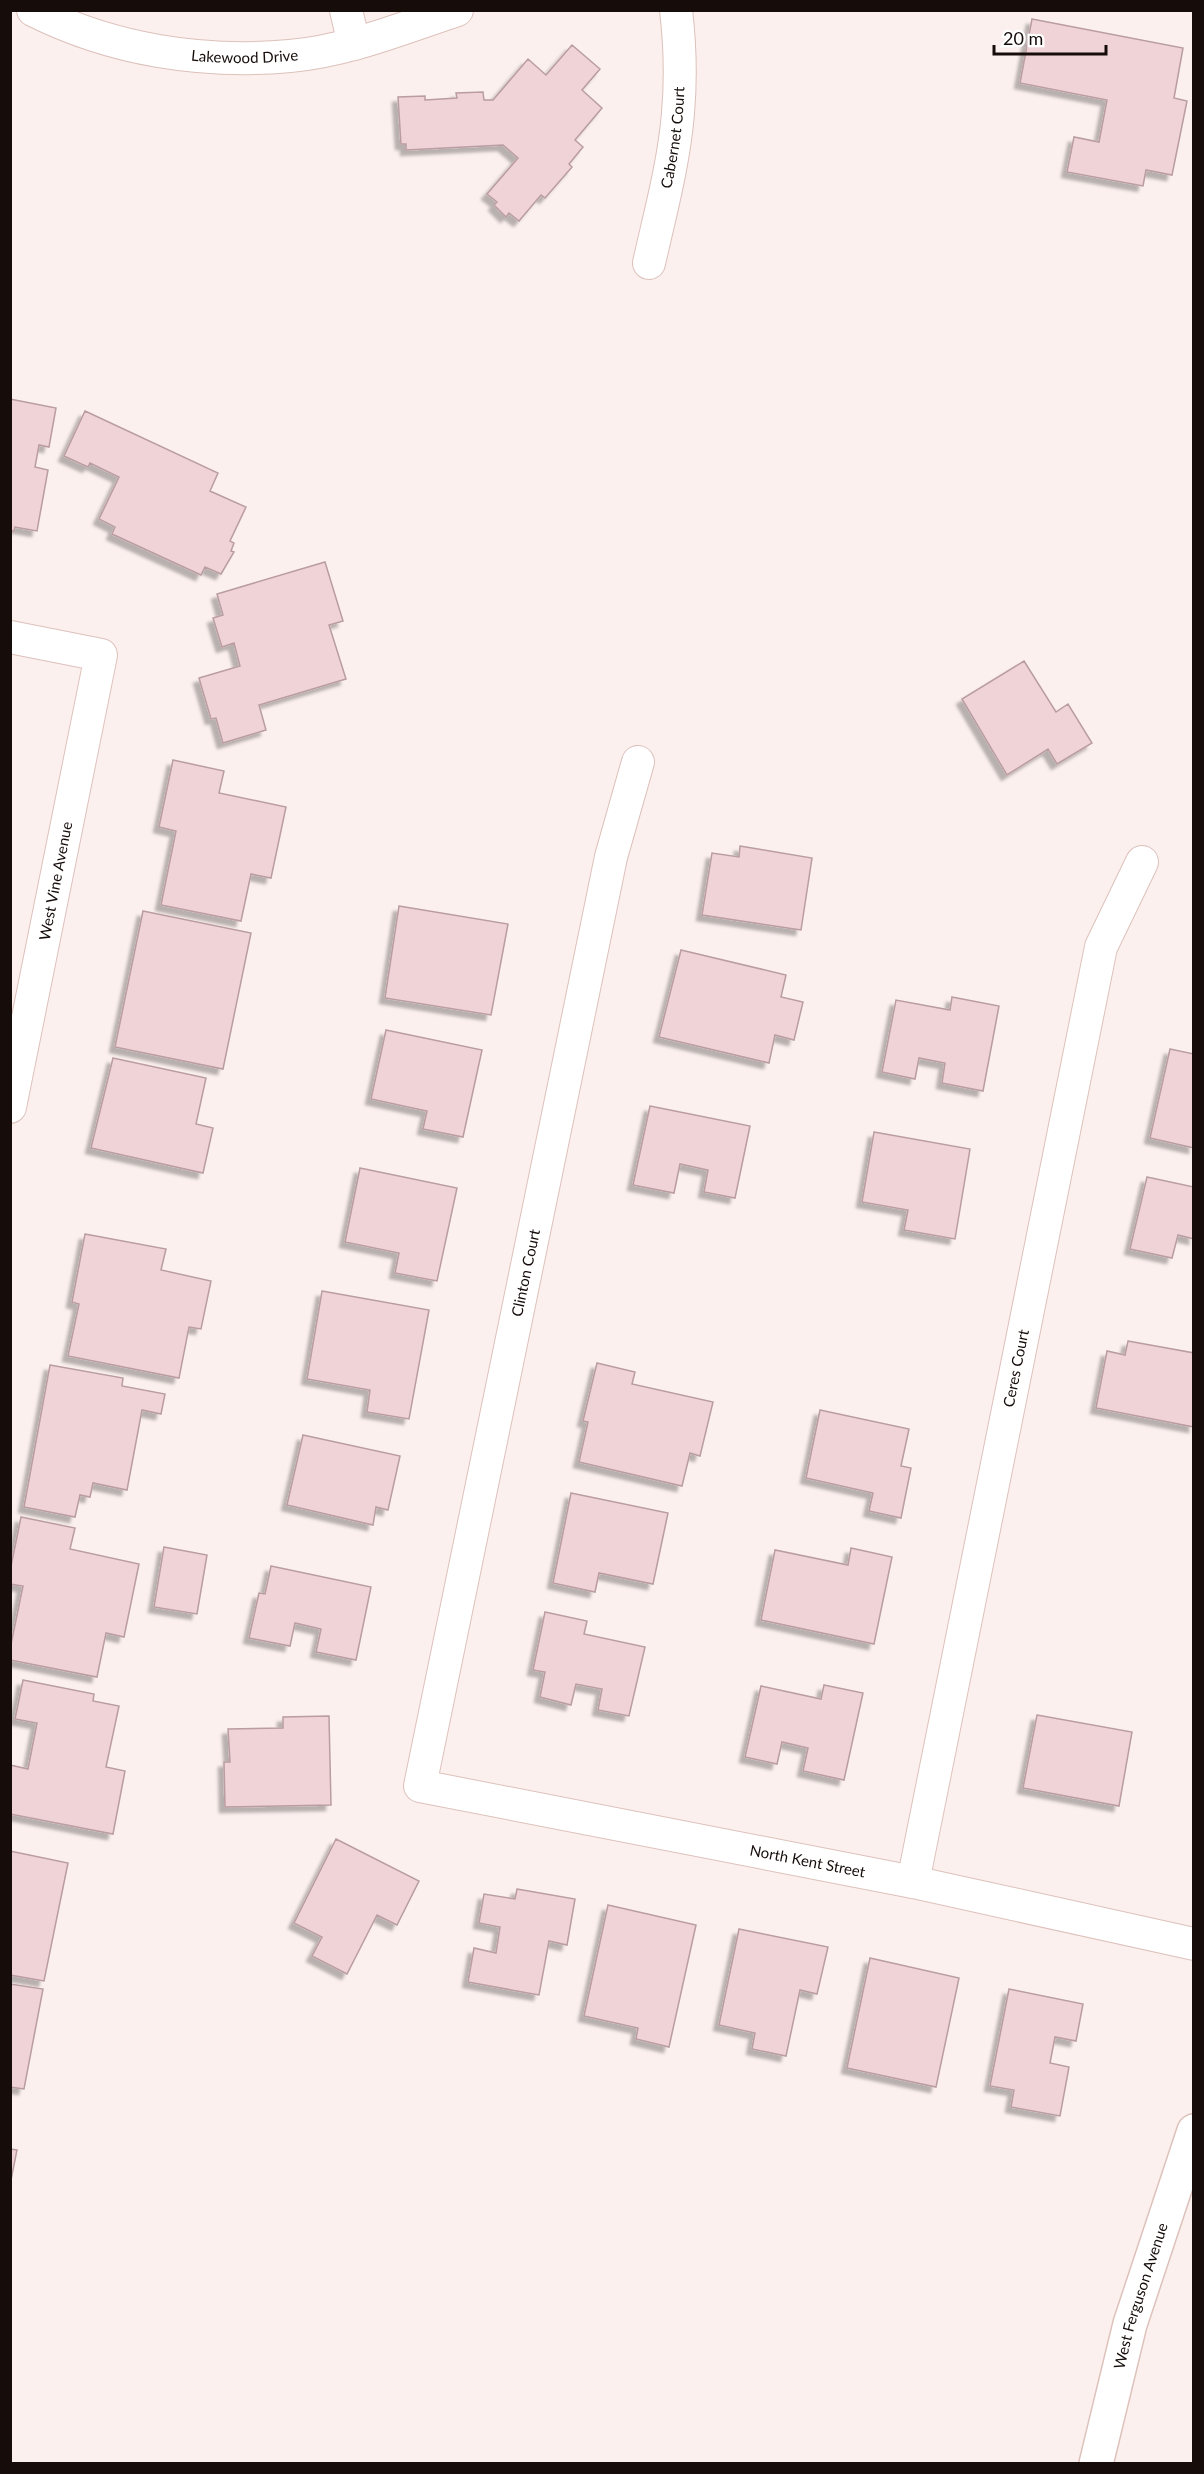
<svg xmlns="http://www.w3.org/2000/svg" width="1204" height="2474" font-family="Lato,sans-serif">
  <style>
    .building { fill: #f0d3d6; stroke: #b99da0; stroke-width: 1.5; filter: url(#shadow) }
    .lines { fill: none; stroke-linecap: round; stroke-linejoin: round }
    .minor-casing { stroke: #ddc1bb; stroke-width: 34 }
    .tertiary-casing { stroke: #ddc1bb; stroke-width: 36 }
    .minor { stroke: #fff; stroke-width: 32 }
    .tertiary { stroke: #fff; stroke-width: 33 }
    .labels { text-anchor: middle; stroke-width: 5; stroke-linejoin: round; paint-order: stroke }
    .street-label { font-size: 15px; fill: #160d0b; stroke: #fff }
  </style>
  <defs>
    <filter id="shadow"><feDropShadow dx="-5.5" dy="5.5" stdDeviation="1.5" flood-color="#0004"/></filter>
  </defs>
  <rect width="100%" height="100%" fill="#fbf0ed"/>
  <path class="building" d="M1032 19 1183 48 1174 98 1187 101 1172 175 1146 170 1143 186 1067 172 1074 137 1099 142 1107 100 1020 83Z
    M572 45 600 69 582 90 602 108 575 140 583 147 569 164 572 167 545 198 541 195 519 221 509 213 506 217 494 205 497 202 487 194 518 158 503 145 406 150V144H401L398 97 425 96V100L457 98 456 93 483 92 484 100H493L528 59 546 75Z
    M10 399 56 408 49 447 39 445 35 467 48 470 37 531 15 527 14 531H10Z
    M85 411 218 473 210 491 246 507 230 541 234 543 231 551 234 552 221 574 205 567 201 575 112 534 115 527 99 519 119 477 90 463 88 467 64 456Z
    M325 562 343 621 329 625 346 679 259 705 266 730 223 743 216 718 211 719 199 678 240 666 234 643 222 647 213 618 223 615 217 594Z
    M1024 661 1056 712 1068 704 1092 743 1057 764 1048 749 1007 775 962 699Z
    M173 760 224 771 219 793 286 807 271 878 251 874 241 921 161 905 176 831 159 827Z
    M740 846 812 858 801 930 702 915 712 853 739 857Z
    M399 906 508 924 491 1015 385 998Z
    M143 911 251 933 223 1069 115 1047Z
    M681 950 786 975 781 997 803 1002 794 1040 775 1035 769 1063 659 1037Z
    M952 997 999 1006 983 1091 942 1083 945 1063 919 1058 915 1079 882 1072 896 1000 950 1010Z
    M386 1030 482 1050 463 1137 423 1129 427 1111 371 1099Z
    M1170 1049 1194 1054V1148L1150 1138Z
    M113 1058 206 1078 196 1124 213 1128 203 1173 91 1148Z
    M650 1106 750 1126 735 1198 704 1192 708 1170 680 1164 674 1193 633 1185Z
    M874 1132 970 1149 955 1239 904 1230 908 1210 862 1202Z
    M360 1168 457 1188 437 1281 395 1273 399 1253 345 1242Z
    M1147 1177 1194 1187V1239L1178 1235 1172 1258 1130 1249Z
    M85 1234 166 1249 161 1270 211 1281 201 1329 189 1327 179 1378 68 1356 79 1304 72 1302Z
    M322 1291 429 1310 409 1419 367 1412 370 1390 307 1379Z
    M1128 1341 1194 1353V1427L1096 1408 1107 1351 1125 1355Z
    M597 1363 635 1372 632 1384 713 1402 700 1456 690 1453 682 1486 579 1462 588 1422 583 1421Z
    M50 1365 123 1378 122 1386 165 1394 161 1414 142 1410 127 1490 93 1483 90 1497 80 1495 75 1517 24 1507Z
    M820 1410 909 1429 901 1466 911 1468 901 1518 869 1511 873 1493 806 1478Z
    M303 1435 400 1456 388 1510 376 1507 373 1525 287 1505Z
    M571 1493 668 1513 653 1584 599 1573 595 1592 553 1583Z
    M21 1517 75 1528 70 1549 139 1564 124 1637 106 1633 97 1677 10 1660V1649L23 1586 10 1584V1571Z
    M164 1547 207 1555 197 1614 154 1607Z
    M851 1548 892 1557 874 1644 761 1620 775 1550 848 1565Z
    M271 1566 371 1587 356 1660 316 1652 321 1629 295 1623 290 1646 249 1638 259 1593 265 1594Z
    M545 1612 587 1621 584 1634 645 1647 629 1716 598 1710 602 1689 576 1684 571 1705 540 1697 545 1672 533 1670Z
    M23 1680 94 1694 93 1701 119 1706 106 1767 125 1771 113 1834 10 1814V1765L28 1769 37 1723 15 1719Z
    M824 1685 863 1693 844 1780 803 1771 808 1748 782 1742 777 1764 745 1757 761 1686 821 1699Z
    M1037 1715 1132 1732 1119 1806 1023 1788Z
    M329 1716 331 1805 225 1807 224 1762H230L228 1729 283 1728V1717Z
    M336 1839 419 1881 397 1925 377 1915 347 1974 312 1956 322 1937 294 1923Z
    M10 1851 68 1863 44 1981 10 1975Z
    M517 1889 575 1899 567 1945 549 1941 539 1995 468 1982 474 1948 496 1953 500 1927 479 1923 484 1894 515 1899Z
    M608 1905 696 1925 669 2047 636 2039 638 2028 584 2016Z
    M739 1929 828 1947 817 1994 800 1990 786 2056 752 2049 755 2033 719 2025Z
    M870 1958 959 1978 936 2087 847 2068Z
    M10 1984 43 1989 24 2089 10 2087Z
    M1009 1989 1083 2004 1076 2041 1055 2037 1050 2063 1069 2067 1060 2116 1011 2107 1014 2090 990 2086Z
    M10 2149 17 2150 10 2185Z"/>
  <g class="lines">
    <g class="minor-casing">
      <g id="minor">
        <path id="s1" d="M33 10C112 50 203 64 290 56 347 51 403 28 457 10"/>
        <path d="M346 10 354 44"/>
        <path id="s2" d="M649 263C660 214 674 163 678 113 681 79 680 44 676 10"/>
        <path d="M10 637 101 655 10 1107"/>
        <path id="s3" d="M638 762 611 857 420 1786 913 1882 1194 1944"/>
        <path id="s4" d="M913 1882 1101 947 1142 862"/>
      </g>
    </g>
    <g class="tertiary-casing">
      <g id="tertiary">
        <path id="s5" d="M1096 2464 1130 2324 1194 2131"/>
      </g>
    </g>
    <use href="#minor" class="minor"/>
    <use href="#tertiary" class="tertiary"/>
  </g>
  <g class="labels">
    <g class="street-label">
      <text dy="5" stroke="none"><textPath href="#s1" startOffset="219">Lakewood Drive</textPath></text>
      <text dy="5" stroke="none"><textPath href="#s2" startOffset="128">Cabernet Court</textPath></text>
      <text transform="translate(56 881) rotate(-79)" y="5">West Vine Avenue</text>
      <text transform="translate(526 1273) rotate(-78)" y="5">Clinton Court</text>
      <text dy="5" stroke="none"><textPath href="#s4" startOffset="524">Ceres Court</textPath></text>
      <text dy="5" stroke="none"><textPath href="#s3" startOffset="1442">North Kent Street</textPath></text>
      <text dy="5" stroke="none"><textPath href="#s5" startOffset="174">West Ferguson Avenue</textPath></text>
    </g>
  </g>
  <rect width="1204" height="2474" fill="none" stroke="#160d0b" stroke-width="24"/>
  <path d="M994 45v9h112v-9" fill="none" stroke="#160d0b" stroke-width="3"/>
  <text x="1003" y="45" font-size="18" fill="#160d0b" stroke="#ffffff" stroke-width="4.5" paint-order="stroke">20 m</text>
</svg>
